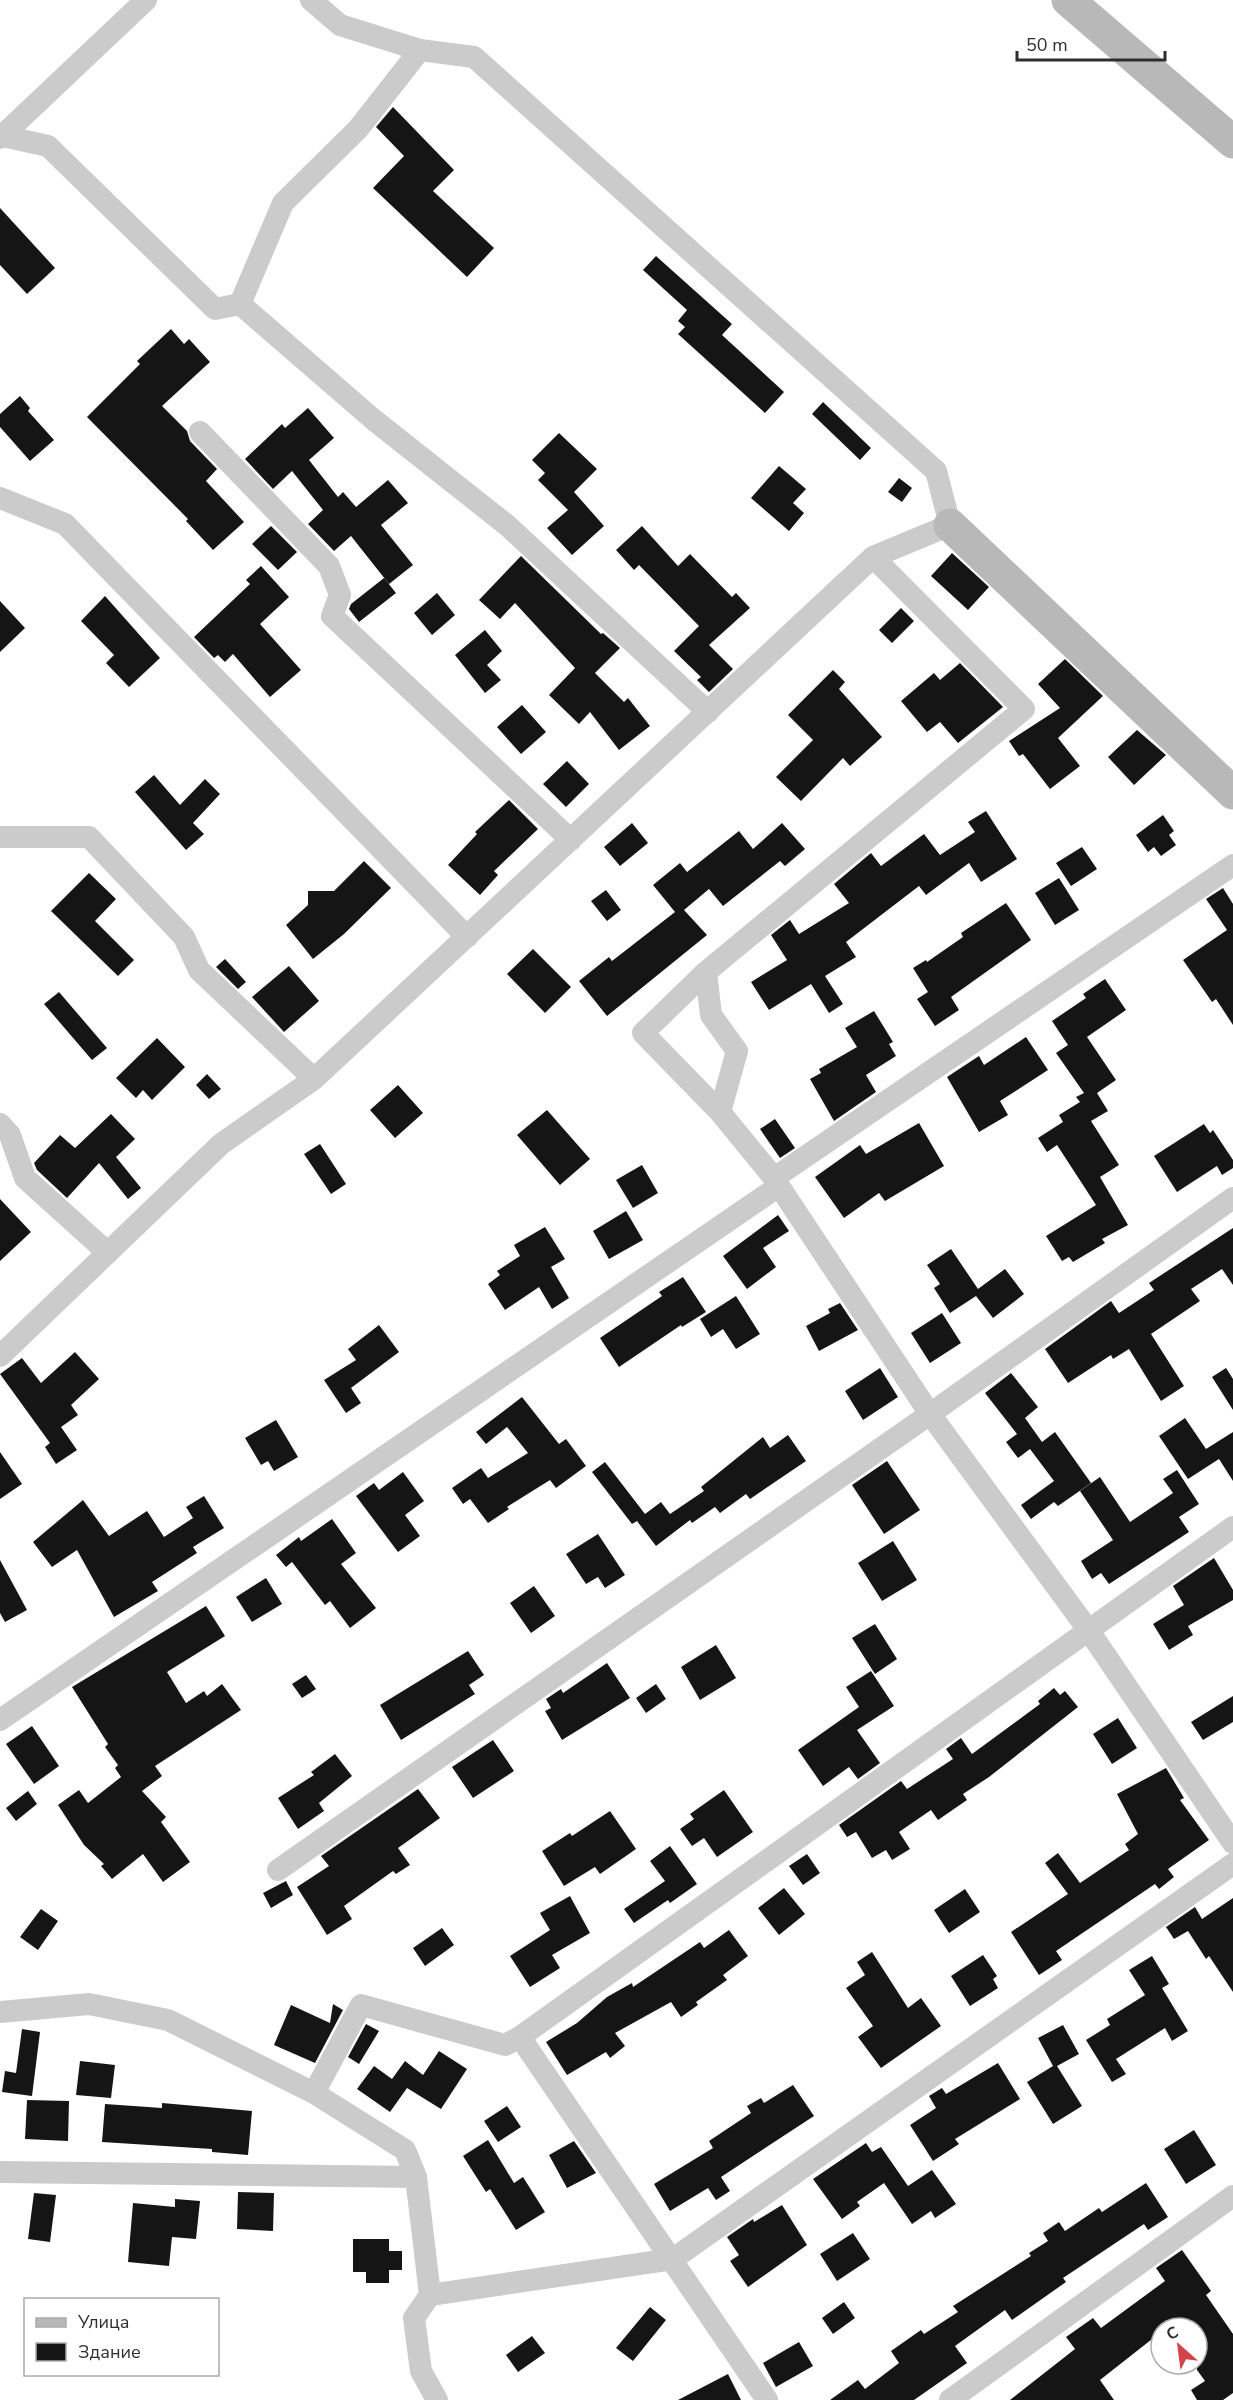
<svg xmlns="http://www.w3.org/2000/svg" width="1233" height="2400" font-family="'Nunito Sans',sans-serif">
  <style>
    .building { fill: #151515 }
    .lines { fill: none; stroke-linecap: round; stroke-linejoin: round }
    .street { stroke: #cbcbcb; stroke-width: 22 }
    .secondary { stroke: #b8b8b8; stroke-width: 33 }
  </style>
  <rect width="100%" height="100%" fill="#fff"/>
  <path class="building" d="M393 107 454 170 433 191 494 248 467 277 373 188 404 156 376 127Z
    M0 208 55 268 27 294 0 265Z
    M656 256 732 324 722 335 784 392 765 413 678 334 685 327 678 321 687 310 643 270Z
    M171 329 184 344 189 339 210 362 162 406 187 431 190 441 217 469 206 481 244 522 213 550 186 521 188 519 87 417 140 364 137 361Z
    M20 396 30 408 28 411 54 440 30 461 0 427V414Z
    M823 402 871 448 860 460 812 414Z
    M308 408 334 438 309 460 338 497 343 492 356 507 388 480 408 503 381 525 413 565 389 584 351 536 334 551 308 524 323 510 292 471 273 489 245 459 282 424 285 428Z
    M559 433 597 469 574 492 604 526 572 555 547 528 568 510 538 480 545 473 532 460Z
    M779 466 806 489 793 503 804 513 789 531 751 498Z
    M899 478 912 488 902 502 888 492Z
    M271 526 297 552 278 570 252 544Z
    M642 526 678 566 690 554 732 597 736 593 750 608 709 645 733 669 709 692 697 680 701 677 674 651 699 626 639 565 634 570 616 550Z
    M952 553 989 587 968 610 931 576Z
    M521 556 601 634 603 633 620 648 595 673 624 702 628 698 650 726 619 750 590 712 579 724 549 695 575 668 515 603 500 619 479 600Z
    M261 566 289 597 260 624 301 670 270 697 233 654 225 662 218 655 214 658 194 637 250 584 246 580Z
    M384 578 396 593 359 622 349 609 351 604Z
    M437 593 455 615 432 635 414 613Z
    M105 596 160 658 129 687 106 663 114 655 81 621Z
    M0 601 25 628 0 652Z
    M901 608 914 621 892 643 879 630Z
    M485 630 502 651 487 665 501 680 485 693 455 655Z
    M1065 659 1103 696 1058 738 1080 766 1050 789 1023 754 1019 756 1009 741 1060 708 1038 684Z
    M960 663 1003 707 958 743 940 722 927 732 901 701 934 673 940 680Z
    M833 670 845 682 839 689 882 737 850 766 843 758 801 801 776 777 813 740 788 715Z
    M522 705 546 732 521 754 497 727Z
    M1137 730 1166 755 1134 785 1108 757Z
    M567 761 589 784 566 807 543 784Z
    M154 775 180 805 205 779 220 794 193 823 204 834 186 850 135 792Z
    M509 800 538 829 494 871 498 875 480 895 448 865 477 834 475 832Z
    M986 811 1017 859 981 882 969 863 926 895 919 886 846 942 856 957 825 976 843 1004 829 1013 811 984 769 1010 751 982 787 960 771 935 790 920 799 934 849 903 834 884 871 853 881 866 924 834 940 855 975 832 968 822Z
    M1163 815 1174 831 1169 835 1176 845 1161 856 1154 847 1148 852 1136 835Z
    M632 823 648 843 620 866 604 847Z
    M782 823 805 849 785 866 780 861 723 906 709 889 684 910 707 935 607 1016 579 981 609 957 612 961 675 912 653 885 680 863 687 872 739 831 753 849Z
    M1082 847 1097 869 1071 886 1056 863Z
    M364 861 391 888 344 934 313 959 286 925 308 905V891H334Z
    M89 873 116 899 95 921 134 960 118 976 51 911Z
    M1059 878 1079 910 1055 925 1035 893Z
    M1223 888 1233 904V1025L1216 999 1212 1002 1183 960 1227 930 1206 899Z
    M606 890 621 910 607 921 591 901Z
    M1006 903 1031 940 951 997 959 1010 935 1026 917 999 928 992 913 968 926 960 927 962 963 937 961 933Z
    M533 949 571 987 545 1013 507 974Z
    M225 959 246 982 238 989 216 967Z
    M289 966 319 1001 284 1032 252 997Z
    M1105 979 1126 1010 1087 1037 1116 1080 1097 1093 1108 1111 1091 1121 1119 1165 1100 1177 1128 1225 1102 1239 1105 1243 1073 1262 1069 1257 1062 1261 1046 1236 1096 1205 1057 1145 1047 1152 1038 1138 1063 1122 1059 1115 1080 1102 1076 1097 1084 1093 1056 1053 1068 1045 1052 1021 1086 998 1083 994Z
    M59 992 107 1048 92 1060 44 1004Z
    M874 1011 893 1042 889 1044 896 1056 866 1075 876 1092 834 1121 810 1079 821 1073 819 1069 857 1047 845 1028Z
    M1026 1037 1048 1070 1000 1101 1008 1115 979 1132 947 1077 979 1056 984 1065Z
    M157 1038 185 1067 152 1100 143 1090 136 1098 116 1078Z
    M207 1074 221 1089 209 1099 196 1085Z
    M398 1085 423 1113 395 1138 370 1110Z
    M547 1110 590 1159 560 1185 517 1135Z
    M111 1114 135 1139 116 1157 141 1188 128 1199 99 1163 67 1198 37 1170 34 1163 60 1135 75 1148Z
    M775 1119 795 1148 780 1158 760 1129Z
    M919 1123 944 1166 885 1201 879 1193 844 1218 815 1177 860 1145 866 1154Z
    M1204 1124 1210 1133 1213 1130 1233 1160V1168L1222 1175 1217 1166 1177 1192 1154 1156Z
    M320 1144 346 1184 331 1194 304 1154Z
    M642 1165 658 1193 633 1208 616 1180Z
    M0 1199 31 1232 0 1261Z
    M626 1211 643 1240 609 1259 593 1231Z
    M778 1215 789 1231 763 1248 776 1267 747 1289 723 1256Z
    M545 1227 565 1259 551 1267 569 1298 552 1309 539 1287 505 1310 488 1284 500 1275 497 1271 520 1256 514 1245Z
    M1233 1228V1285L1222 1269 1191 1289 1200 1301 1151 1334 1184 1386 1161 1401 1129 1349 1113 1359 1111 1355 1068 1383 1045 1349 1111 1301 1119 1313 1154 1290 1149 1283Z
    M951 1249 978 1289 1005 1269 1024 1294 993 1318 976 1296 950 1313 934 1288 940 1284 927 1265Z
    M683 1277 706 1312 682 1327 681 1325 619 1367 600 1338 662 1296 659 1292Z
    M736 1296 760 1334 736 1349 723 1329 711 1337 700 1319Z
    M840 1303 858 1330 819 1351 806 1326 830 1313 828 1309Z
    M942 1313 961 1343 930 1363 911 1333Z
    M379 1325 399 1352 351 1388 361 1403 346 1413 324 1380 356 1360 348 1349Z
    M75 1352 99 1379 71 1405 78 1415 61 1427 77 1450 56 1464 45 1447 50 1443 0 1374 22 1358 41 1383Z
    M880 1368 898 1397 863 1420 845 1391Z
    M1226 1368 1233 1379V1410L1212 1377Z
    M1011 1373 1038 1407 1025 1418 1042 1442 1055 1432 1091 1483 1058 1506 1054 1502 1031 1519 1021 1505 1054 1481 1030 1449 1018 1458 1006 1442 1017 1434 985 1393Z
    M522 1397 559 1444 566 1439 586 1466 556 1488 550 1480 507 1507 509 1509 488 1523 470 1499 463 1504 452 1488 481 1468 488 1478 528 1453 507 1427 486 1444 476 1432Z
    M1185 1418 1206 1449 1233 1432V1481L1219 1459 1188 1479 1159 1436Z
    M276 1420 298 1457 274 1471 268 1461 261 1465 245 1438Z
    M788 1435 806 1461 750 1499 746 1494 720 1513 715 1507 692 1523 690 1520 656 1546 637 1521 632 1524 592 1472 605 1462 645 1514 661 1502 670 1514 704 1491 701 1487 763 1437 770 1448Z
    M0 1452 22 1484 0 1499Z
    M887 1461 920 1510 884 1534 852 1485Z
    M1177 1470 1199 1504 1179 1517 1189 1532 1109 1584 1101 1573 1092 1579 1081 1561 1113 1540 1080 1491 1100 1477 1130 1522 1173 1493 1163 1479Z
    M403 1472 424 1501 405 1515 420 1536 398 1552 356 1496 374 1483 379 1490Z
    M204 1496 224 1528 193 1547 197 1553 152 1582 158 1591 114 1617 77 1550 52 1567 33 1542 83 1500 109 1536 147 1511 164 1537 193 1518 186 1507Z
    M332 1519 356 1553 341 1564 376 1608 350 1628 330 1601 325 1605 292 1562 286 1567 276 1555 299 1537 301 1541Z
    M598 1534 625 1575 605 1588 598 1577 586 1584 566 1554Z
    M893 1541 917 1580 882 1601 858 1563Z
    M1214 1558 1233 1590V1600L1188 1626 1193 1635 1169 1650 1153 1624 1184 1605 1173 1586Z
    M0 1560 27 1610 5 1622 0 1613Z
    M266 1578 282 1604 252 1622 236 1597Z
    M534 1586 555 1616 531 1633 510 1603Z
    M206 1606 225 1636 167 1672 186 1703 204 1691 207 1696 222 1684 241 1710 155 1766 162 1776 142 1791 166 1817 161 1822 190 1862 163 1882 143 1854 112 1879 101 1866 104 1864 84 1845 58 1805 79 1790 88 1803 121 1777 115 1768 118 1765 105 1747 108 1744 72 1687Z
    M875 1624 897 1659 875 1674 852 1638Z
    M716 1645 736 1678 700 1700 681 1667Z
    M468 1651 484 1675 469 1685 475 1694 401 1740 380 1705Z
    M607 1663 630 1698 562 1740 545 1711 551 1708 546 1699 561 1689 563 1693Z
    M871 1671 894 1706 857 1730 880 1763 858 1779 849 1767 823 1786 798 1750 859 1707 846 1687Z
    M306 1675 316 1689 302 1698 292 1684Z
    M656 1684 666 1699 646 1713 636 1698Z
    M1054 1688 1060 1695 1065 1691 1078 1707 989 1777 963 1794 967 1800 938 1820 931 1810 899 1832 910 1849 892 1860 886 1850 872 1858 856 1832 847 1837 839 1825 901 1781 907 1789 953 1759 946 1749 961 1738 972 1754 1040 1704 1038 1701Z
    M1233 1696V1722L1203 1740 1191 1722Z
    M1118 1718 1137 1748 1112 1764 1093 1734Z
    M32 1726 59 1766 34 1784 6 1744Z
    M493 1740 514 1771 473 1798 452 1767Z
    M335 1754 352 1776 319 1803 324 1811 298 1829 278 1798 314 1775 311 1772Z
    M1166 1768 1184 1798 1180 1800 1209 1840 1168 1869 1174 1877 1159 1889 1155 1884 1056 1951 1062 1960 1039 1975 1011 1932 1068 1894 1045 1863 1058 1853 1080 1883 1129 1850 1125 1844 1138 1834 1117 1794Z
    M418 1789 440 1818 398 1848 410 1865 396 1874 393 1871 344 1906 352 1919 327 1935 297 1887 329 1866 321 1856Z
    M724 1790 753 1832 717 1857 704 1838 692 1846 680 1829 694 1819 690 1814Z
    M28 1791 37 1804 16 1821 6 1808Z
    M610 1811 636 1849 600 1874 595 1867 564 1886 542 1851 570 1833 572 1836Z
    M670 1846 697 1884 670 1903 668 1900 634 1923 624 1909 665 1881 650 1861Z
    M807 1854 820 1873 803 1885 789 1866Z
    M286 1881 293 1895 271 1908 263 1893Z
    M784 1888 805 1914 779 1935 758 1908Z
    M965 1889 980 1912 949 1933 934 1910Z
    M570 1896 590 1933 552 1955 560 1968 530 1987 510 1956 550 1930 540 1913Z
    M1233 1898V1992L1209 1956 1206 1959 1188 1931 1174 1939 1166 1927 1195 1907 1202 1919Z
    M41 1909 58 1921 38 1950 20 1937Z
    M442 1928 454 1945 425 1966 413 1948Z
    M729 1930 748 1956 723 1975 727 1980 696 2002 698 2005 681 2017 671 2002 615 2033 625 2046 610 2058 606 2052 567 2075 546 2042 577 2023 607 1997 632 1983 633 1987 700 1942 704 1948Z
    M872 1952 908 2008 921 1998 941 2026 881 2068 858 2037 873 2026 846 1988 865 1975 857 1962Z
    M983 1955 997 1976 993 1979 998 1988 970 2006 951 1976Z
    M1152 1956 1169 1984 1162 1988 1188 2031 1172 2041 1165 2028 1116 2059 1126 2074 1112 2082 1086 2040 1110 2025 1107 2019 1145 1995 1129 1970Z
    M333 2004 343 2010 315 2063 274 2045 291 2005 330 2023Z
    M366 2024 379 2031 359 2064 348 2057Z
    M1063 2025 1079 2054 1057 2066 1082 2106 1053 2124 1027 2082 1053 2066 1038 2038Z
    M22 2029 40 2032 32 2096 2 2092 5 2071 16 2073Z
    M439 2051 467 2069 441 2109 407 2088 390 2112 357 2089 374 2066 392 2079 405 2061 423 2075Z
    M80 2061 115 2065 111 2098 76 2095Z
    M998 2063 1020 2099 955 2139 959 2144 933 2161 910 2125 936 2108 929 2096 942 2088 946 2094Z
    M793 2085 814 2116 721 2177 730 2191 716 2200 708 2188 670 2211 654 2184 713 2148 709 2141 751 2113 747 2106 761 2098 764 2103Z
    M27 2100 69 2101 68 2141 25 2139Z
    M162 2103 252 2111 248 2155 212 2152V2149L102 2142 105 2104 162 2108Z
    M507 2106 521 2127 498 2142 484 2121Z
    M1194 2130 1216 2165 1186 2184 1164 2149Z
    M488 2140 514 2183 523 2177 545 2212 516 2230 490 2189 486 2192 463 2156Z
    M574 2141 596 2173 567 2188 549 2155Z
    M866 2143 872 2152 881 2147 908 2186 932 2170 956 2204 935 2218 931 2211 912 2224 884 2183 857 2202 860 2206 842 2219 813 2179Z
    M1146 2183 1168 2217 1148 2230 1144 2224 1063 2278 1066 2282 1012 2320 1005 2310 955 2346 967 2363 914 2400H830L858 2380 865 2389 899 2363 891 2351 921 2330 924 2334 958 2312 953 2306 1031 2256 1029 2253 1048 2241 1043 2233 1059 2222 1065 2231 1099 2208 1102 2212Z
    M238 2192 274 2193 273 2231 237 2229Z
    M34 2193 56 2195 50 2242 28 2239Z
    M175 2199 200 2201 196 2239 172 2237 169 2266 128 2262 133 2203 175 2207Z
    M782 2205 807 2245 748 2287 730 2261 739 2255 727 2237 753 2219 754 2222Z
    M853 2233 870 2259 837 2281 820 2254Z
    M353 2239H389V2251H402V2270H389V2283H366V2272H353Z
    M1182 2250 1211 2291 1206 2295 1233 2334V2393L1223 2400H1197L1191 2390 1205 2381 1197 2370V2328H1161V2332L1100 2380 1114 2400H1010L1075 2349 1066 2337 1093 2318 1101 2328 1165 2281 1156 2268Z
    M844 2302 855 2318 833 2334 822 2318Z
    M650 2307 666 2320 633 2361 616 2348Z
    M532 2336 545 2353 518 2372 506 2355Z
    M799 2342 813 2366 776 2387 763 2363Z
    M728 2374 741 2400H678Z"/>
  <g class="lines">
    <path class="street" d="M311 0 340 25 420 50 474 57 936 471 950 525 873 557 1024 709 706 972 711 1015 737 1051 720 1112 774 1178
      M3 136 48 146 215 309 240 304 283 203 358 129 420 50
      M0 138 146 0
      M240 304 374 420 508 526 708 712
      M200 432 329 566 340 595 332 616 571 840
      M0 498 65 524 467 937
      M0 837H89L184 937 199 970 314 1079
      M706 972 643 1033 720 1112
      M0 1124 10 1135 25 1178 108 1253
      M779 1186 930 1414 1089 1631 1233 1843
      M0 1356 221 1144 314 1079 873 557
      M1233 1527 520 2037 505 2045 361 2005 314 2093 405 2150 416 2177 430 2295 673 2259 1233 1864
      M0 1720 779 1186 774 1178 1233 865
      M278 1870 930 1414 1233 1198
      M0 2012 89 2004 168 2020 314 2093
      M520 2037 767 2400
      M0 2172 416 2177
      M430 2295 414 2318 421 2371 437 2400
      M950 2400 1233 2196"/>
    <path class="secondary" d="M1068 0 1233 142
      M950 525 1233 793"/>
  </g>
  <rect x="24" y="2298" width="195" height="78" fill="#ffffff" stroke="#ababab" stroke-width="1.5"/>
  <rect x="36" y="2318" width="30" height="9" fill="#b8b8b8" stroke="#ababab" stroke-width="1.5"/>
  <text x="78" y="2328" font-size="18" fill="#2e2e2e">Улица</text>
  <rect x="36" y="2343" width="30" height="18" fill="#151515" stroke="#ababab" stroke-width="1.5"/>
  <text x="78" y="2358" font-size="18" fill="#2e2e2e">Здание</text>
  <g transform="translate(1179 2346) rotate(332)"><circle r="28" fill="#ffffff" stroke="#ababab" stroke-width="1.5"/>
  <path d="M0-4.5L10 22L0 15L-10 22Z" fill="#d2444a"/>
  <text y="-9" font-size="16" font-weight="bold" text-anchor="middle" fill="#2e2e2e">С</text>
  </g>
  <path d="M1017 51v9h148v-9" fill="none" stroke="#2e2e2e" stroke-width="3"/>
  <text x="1026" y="51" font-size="18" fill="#2e2e2e" stroke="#ffffff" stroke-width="4.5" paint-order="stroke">50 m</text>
</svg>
